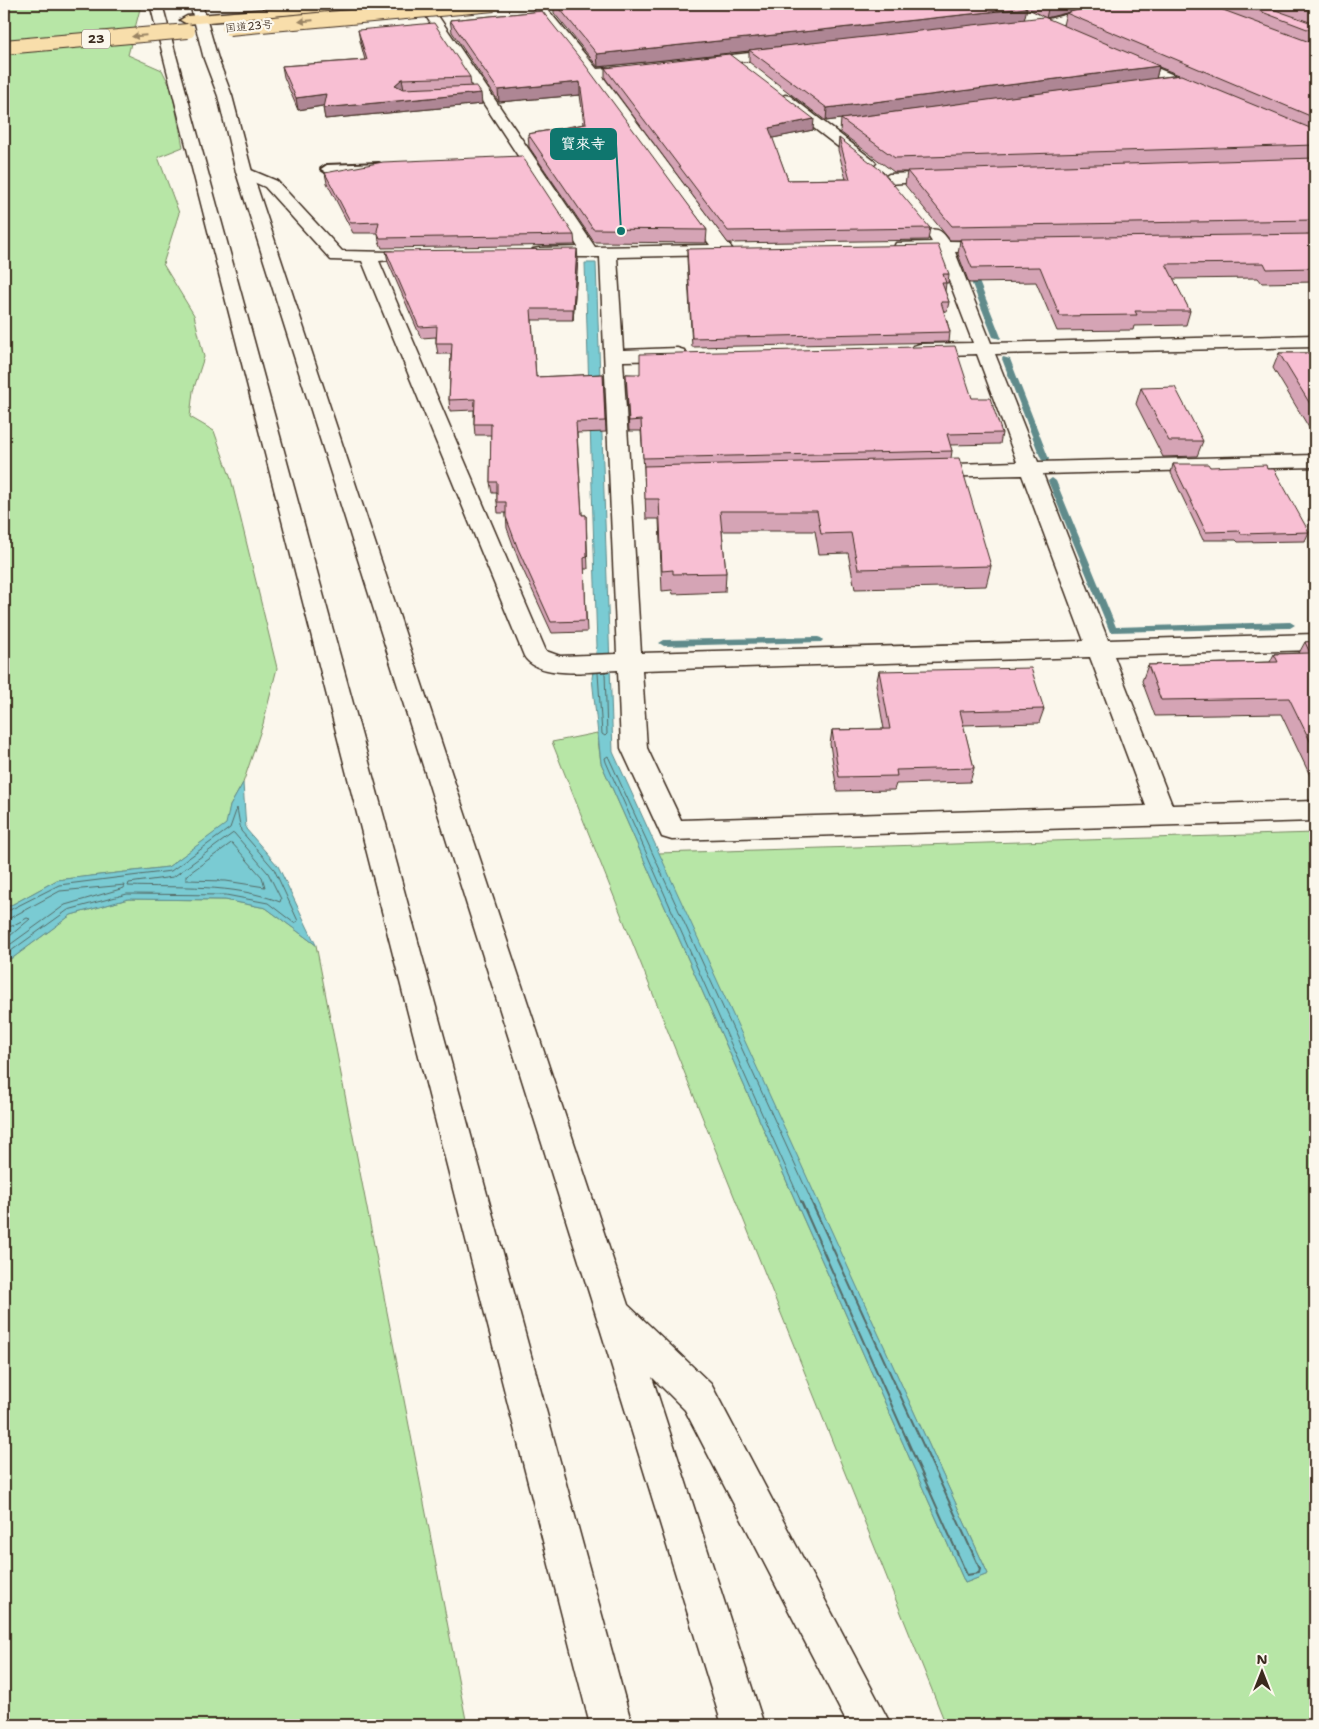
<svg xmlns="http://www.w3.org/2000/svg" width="1319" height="1729" font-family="'Shantell Sans','Klee One',sans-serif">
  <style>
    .green { fill: #b7e6a6; stroke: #798862 }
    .water { fill: #7acbd3; stroke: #618b8b }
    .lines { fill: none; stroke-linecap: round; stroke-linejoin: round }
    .shore-far1 { stroke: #546a66; stroke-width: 1 }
    .shore { stroke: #546a66; stroke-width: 2 }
    .stream { fill: #618b8b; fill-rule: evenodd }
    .service-casing { stroke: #3b2a1e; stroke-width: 4 }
    .minor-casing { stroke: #3b2a1e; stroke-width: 3 }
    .tertiary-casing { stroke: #3b2a1e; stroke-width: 3 }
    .trunk-casing { stroke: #3b2a1e; stroke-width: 3 }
    .service { fill: #fbf7ec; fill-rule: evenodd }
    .minor { fill: #fbf7ec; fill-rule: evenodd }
    .tertiary { fill: #fbf7ec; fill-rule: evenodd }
    .trunk { fill: #f8deab; fill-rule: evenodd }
    .trunk-bridge-casing { stroke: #3b2a1e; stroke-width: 16; stroke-linecap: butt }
    .trunk-bridge { stroke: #f8deab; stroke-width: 14 }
    .wall { fill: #d5a4b5; stroke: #3b2a1e; fill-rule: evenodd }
    .shaded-wall { fill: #ae8694; stroke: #3b2a1e }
    .building { fill: #f8bfd3; stroke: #3b2a1e }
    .oneway { fill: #9a8464 }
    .labels { text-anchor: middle; stroke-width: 4.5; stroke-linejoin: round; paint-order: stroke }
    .far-street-label { font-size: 11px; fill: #3b2a1e; stroke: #fbf7ec }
    .shield { fill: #fbf7ec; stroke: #75685c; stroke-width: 1 }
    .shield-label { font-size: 12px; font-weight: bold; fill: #3b2a1e }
    .leader { fill: none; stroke: #0f766e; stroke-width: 2 }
    .callout-dot { fill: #0f766e; stroke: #fbf7ec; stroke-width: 2 }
    .callout { fill: #0f766e; stroke: #0f766e; stroke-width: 2 }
    .callout-label { font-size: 15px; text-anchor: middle; font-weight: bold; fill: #fff }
  </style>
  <rect width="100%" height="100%" fill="#fbf7ec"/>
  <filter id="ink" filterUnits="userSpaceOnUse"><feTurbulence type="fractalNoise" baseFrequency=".02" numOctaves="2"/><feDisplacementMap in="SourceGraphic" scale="10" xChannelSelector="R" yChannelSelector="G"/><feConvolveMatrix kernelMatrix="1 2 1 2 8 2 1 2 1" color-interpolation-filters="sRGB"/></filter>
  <g filter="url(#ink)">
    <path class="green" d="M4 4H139L140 9 128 55 162 70 172 90 183 147 158 157 179 213 163 264 194 315 204 357 193 391 190 417 214 431 231 479 277 668 263 724 243 783 230 806 227 824 168 867 57 880 4 909Z
      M597 733 601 763 965 1583 988 1574 658 853 1315 833V1725H946L552 742Z
      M128 899 225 900 266 908 316 945 467 1725H4V961L14 957 71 915Z"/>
    <path class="water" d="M585 263H596L613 752 988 1574 965 1583 601 763 592 678 597 646Z
      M243 783 246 829 278 866 316 945 266 908 225 900 128 899 71 915 14 957 4 961V909L57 880 168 867 226 824 230 806Z"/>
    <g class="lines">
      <path class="shore-far1" d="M598 673 602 734 605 736 607 734 605 672
        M234 833 268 873 281 899 280 902C233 883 178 888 128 886L129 883 173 877Z
        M232 843 262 877 265 887 226 881 186 880V876Z
        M4 913 59 885 171 871 230 828 237 808 241 831 274 869 298 921 294 923 268 903 226 895 127 894 68 910 4 956
        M4 919 10 918 60 891 125 885 124 888 65 905 4 949
        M4 927 12 926 27 918 30 919 4 941
        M801 1202 606 762 605 758 608 756 812 1202"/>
      <path class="shore" d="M801 1201 967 1575 979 1573 980 1569 811 1201"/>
      <path class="stream" d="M967 267 974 269 1001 337 1000 339 993 337 966 269Z
        M1003 357 1010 359 1049 459 1048 461 1045 462 1041 459 1002 359Z
        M1052 478 1056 481 1116 627 1290 622 1295 625 1290 628 1110 632 1048 481Z
        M818 637 821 638 823 640 821 642 664 646 659 643 664 640Z"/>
      <g class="service-casing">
        <path id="service" d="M379 163 385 167 383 170 327 173 321 169 327 165Z"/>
      </g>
      <g class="minor-casing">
        <path id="minor" d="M150 4H162L632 1725H590Z
          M418 4H430L595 247 710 245 588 77 530 4H543L597 69 646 66 648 69 646 72 603 77 733 250 730 254 724 255 617 257 623 350 677 348 684 350 686 354 684 358 677 360 623 361 641 653 1084 641 1022 475 926 477 919 475 916 471 919 467 926 465 1017 462 977 354 920 356 913 354 911 350 913 346 920 344 973 343 938 252 896 251 894 247 896 243 932 242 927 234 929 230C940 228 943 233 949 241L1002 242 1004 246 1002 250 996 251 955 252 991 343 1315 335V347L995 354 1038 462 1315 455V467L1043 474 1108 640 1315 634V650L1114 656 1172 805 1315 801V821L672 840 662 837 621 748 618 670C594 671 538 680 524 656L362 261 331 260 265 187 238 175 236 172 244 167 277 181 342 251 392 252 395 256 392 260 379 261 546 651 560 656 617 654 600 257H533L530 253 533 249 539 248 578 247ZM1090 657 1146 806 681 820 647 748 642 670Z
          M1110 4H1131L1130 7C1111 11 1021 39 1010 27L1017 23 1044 20Z
          M785 49 792 53 790 56 696 67 689 63 696 59Z
          M1123 54 1205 88 1207 91 1205 94H1195L1118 61 1116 58Z
          M785 95 790 96 873 160 876 163 873 166H863L780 102 778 99Z
          M942 172 950 177 948 180 889 184 881 179 889 174Z"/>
      </g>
      <g class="tertiary-casing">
        <path id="tertiary" d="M190 4H202L218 59 232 96 252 172 628 1305 711 1384 891 1725H848L685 1410 652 1377 764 1725H722L596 1315 236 172 218 96 204 59Z"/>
      </g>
      <g class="trunk-casing">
        <path id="trunk" d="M326 4H373L367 8 187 24 180 20 187 16Z"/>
      </g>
      <use href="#service" class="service"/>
      <use href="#minor" class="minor"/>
      <use href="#tertiary" class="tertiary"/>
      <use href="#trunk" class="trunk"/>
      <g class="trunk-bridge-casing">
        <path id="trunk-bridge" d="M229 28 494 4
          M4 47 188 31"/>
      </g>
      <use href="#trunk-bridge" class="trunk-bridge"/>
    </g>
    <path class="wall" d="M554 4H1315V282L1262 283 1258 278 1173 279 1190 311 1186 325 1134 326 1133 330 1057 331 1036 282 969 283 958 254 960 240H950L905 185 907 172H894L840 132 841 119 826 121 749 62V51L598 67 554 13ZM1023 6 1046 18 1066 13 1063 25 1024 20ZM1159 67 1179 75 1156 78Z
      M542 11 707 230 706 243 594 242 529 147 528 134 584 124 580 95 499 102 452 32 450 20Z
      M358 30 470 77 471 86 482 104 325 119 323 106 298 110 284 77 282 66 365 60 360 41Z
      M605 68 813 130 772 138 788 180 846 179 838 150 839 138 930 228 928 240 728 243 605 78Z
      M325 173 574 235 575 245 382 248 379 241 378 233H353L327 183Z
      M687 249 949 274 948 283H946L945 291 949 302 947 311H944L950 332 949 342 692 347 687 258Z
      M386 251 578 259 573 320H532L536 377 603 374 606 432 577 433 582 515H586L588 569H584L587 632 552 633 519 561 507 528 506 513H498L497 502V493H492L490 482 491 435H475L474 424V410L450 411 449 400 451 354H438L436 343V337L421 338 388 262Z
      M1279 353H1315V430L1311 431 1273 368Z
      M626 374 972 398 1002 433 1000 444 950 445 952 451 951 458 991 566 986 586 855 589 848 553 819 554 815 531H722L726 573 725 592 673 594 672 590 662 591 659 519H646L644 469 641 431H629Z
      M1141 388 1203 441 1197 456 1163 457 1136 404Z
      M1173 464 1210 467 1309 532 1305 541 1238 542 1236 540H1203L1171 473Z
      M1315 505V534L1308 521Z
      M1315 641V786L1281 714 1155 716 1142 681 1148 665 1270 662 1274 654 1299 653 1305 642Z
      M879 671 1044 709 1039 723 963 725 974 768 970 782 896 784 894 790 837 791 830 744 832 730 884 729 876 685Z"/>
    <path class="shaded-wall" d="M1056 4H1103L1046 18 1049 5Z
      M1261 4H1268L1267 8Z
      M1027 8 1024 21 749 50V51L598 67 597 54Z
      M1159 66 1156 79 826 121 827 108Z
      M402 79 404 90 395 85Z
      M580 82V95L499 102 498 90Z
      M481 93 482 104 325 119 323 108Z
      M326 94 328 105 298 110 296 98Z
      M814 119 813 130 768 139 769 128Z
      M577 249 578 259 573 320V309Z"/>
    <path class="building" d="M556 4H1019L1027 8 597 54Z
      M1045 4H1056L1049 5Z
      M1103 4H1207L1315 44V118L1066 13Z
      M1241 4H1263L1264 6 1315 24V32Z
      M1293 4H1315V12Z
      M542 11 586 66 707 230 593 229 528 134 586 124 580 82 498 90 450 20Z
      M1044 17 1159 66 827 108 749 50Z
      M434 23 470 77 402 79 395 85 403 89 476 86 481 93 323 108 326 94 296 98 282 66 367 60 358 30Z
      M729 54 814 119 769 128 788 180 850 179 839 138 883 172 930 228 728 231 605 68Z
      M1181 75 1315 130V145L895 158 841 119Z
      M522 156 574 235 380 238 377 231 379 222 351 223 325 173 383 162Z
      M1315 158V220L952 226 907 171Z
      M1315 234V268L1267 269 1264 263 1166 264 1190 311H1135L1137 315 1060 316 1040 267 972 268 960 239Z
      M938 245 949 274H943L946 283H942L949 302H941L950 332 692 338 687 249Z
      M577 249 573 309H531L536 377 603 374 605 421 576 422 582 515H586L587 557 584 558 586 621 551 622 518 549 506 517V502H497V482H490L491 424H474L475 399 449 400 452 343H436L437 326 419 327 386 251Z
      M955 346 972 398H990L1002 433 947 434 952 451 643 458 641 420 629 421 626 374H640V354Z
      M1279 353H1315V412Z
      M1175 387 1203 441H1169L1141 388Z
      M959 458 991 566 858 569 851 533 821 534 817 511H720L726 573 673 574V570L662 571 659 499H645L644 466Z
      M1173 464H1208L1210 467 1266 465 1267 469H1274L1309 532 1241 534 1240 531 1206 532Z
      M1315 641V751L1289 698 1161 700 1148 665 1278 662 1274 654 1310 653 1305 642Z
      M1031 668 1044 709 960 711 974 768 896 770 897 776 839 777 832 730 890 729 879 671Z"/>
    <defs><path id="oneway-solid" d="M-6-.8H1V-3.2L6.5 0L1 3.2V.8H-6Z" transform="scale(1.25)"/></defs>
    <g class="oneway">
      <use href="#oneway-solid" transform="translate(306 21) rotate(175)"/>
      <use href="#oneway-solid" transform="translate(139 36) rotate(175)"/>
    </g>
  </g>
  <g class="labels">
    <g class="far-street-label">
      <text transform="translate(249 26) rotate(-5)" y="4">国道23号</text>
    </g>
    <rect class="shield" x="82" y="29.5" width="28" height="19" rx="4"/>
    <g class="shield-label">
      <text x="96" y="43">23</text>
    </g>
  </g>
  <path class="leader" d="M621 231L616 144"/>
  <circle class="callout-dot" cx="621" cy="231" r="5"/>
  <rect class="callout" x="551" y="129" width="65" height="30" rx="5"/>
  <g class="callout-label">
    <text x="583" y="149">寳來寺</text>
  </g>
  <rect width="1319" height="1729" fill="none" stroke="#fbf7ec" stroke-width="20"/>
  <rect x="10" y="10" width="1299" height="1709" fill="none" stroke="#3b2a1e" stroke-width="2" filter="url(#ink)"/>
  <g transform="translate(1262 1672)" stroke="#fbf7ec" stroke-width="4" paint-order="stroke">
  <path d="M0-4L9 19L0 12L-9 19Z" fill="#3b2a1e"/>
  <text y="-8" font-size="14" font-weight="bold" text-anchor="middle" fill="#3b2a1e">N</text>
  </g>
</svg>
